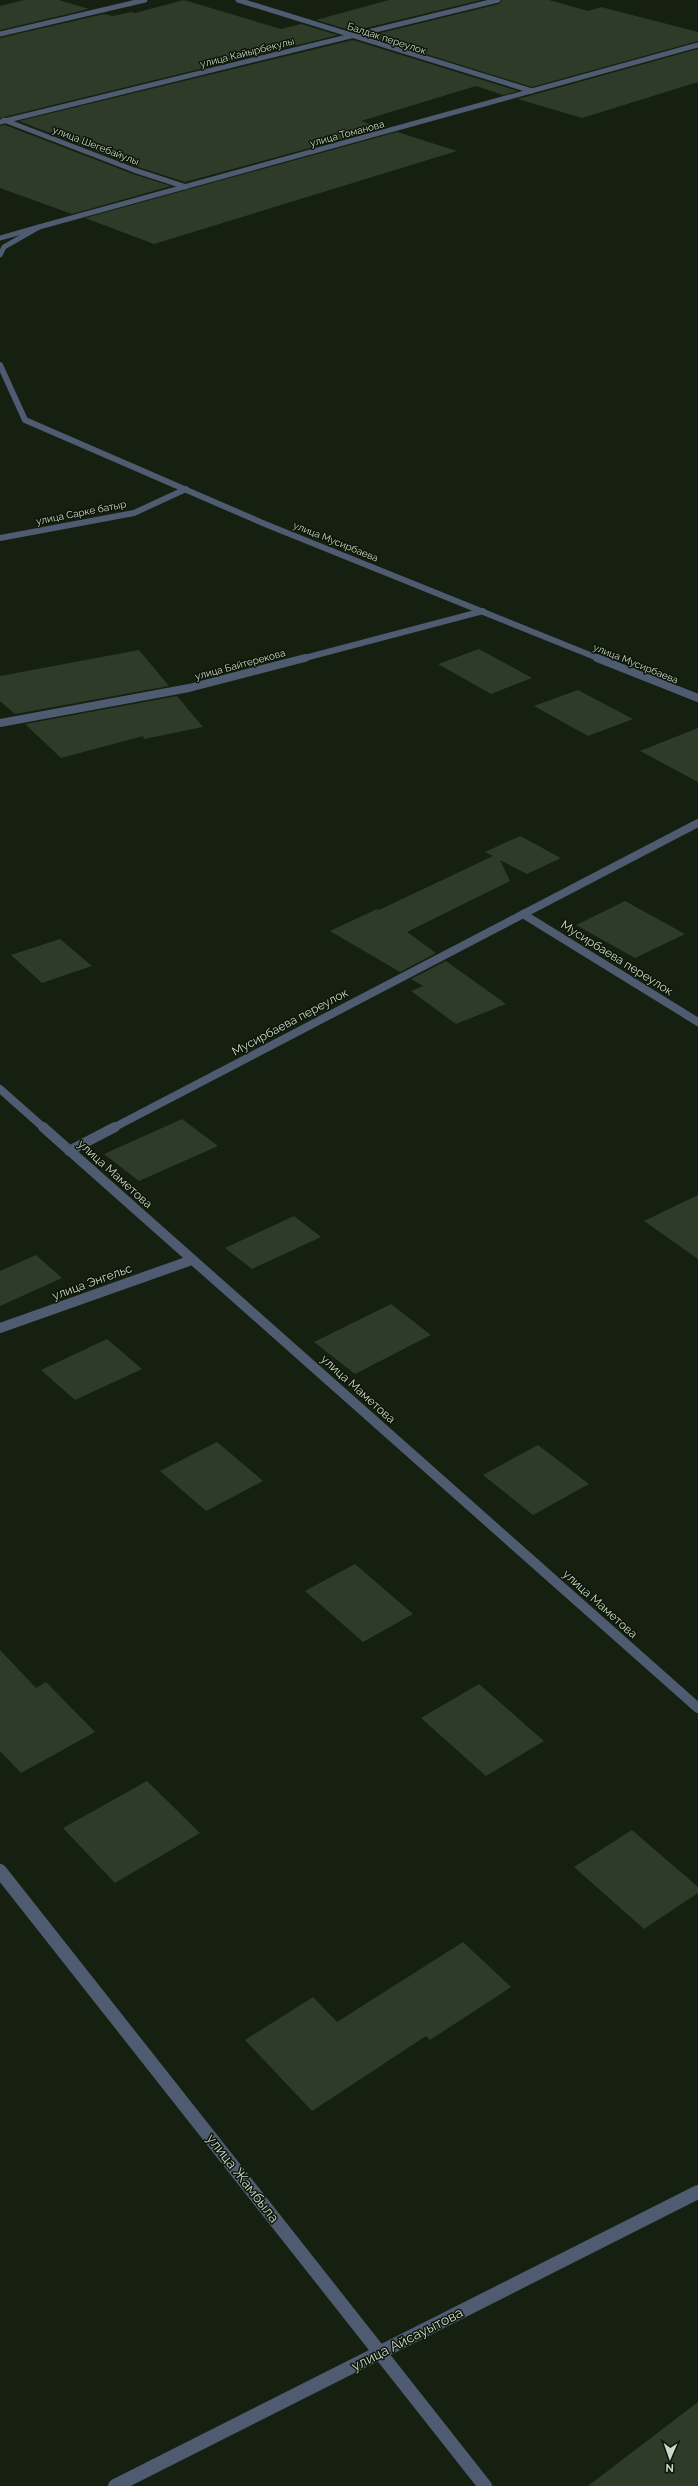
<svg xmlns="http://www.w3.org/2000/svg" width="698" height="2486" font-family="Raleway,sans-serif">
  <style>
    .building { fill: #2f3b29 }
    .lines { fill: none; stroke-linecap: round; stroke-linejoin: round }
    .minor-far4 { stroke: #4e5b71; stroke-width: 5 }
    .minor-far3 { stroke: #4e5b71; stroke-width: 6 }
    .minor-far2 { stroke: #4e5b71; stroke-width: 8 }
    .minor-far1 { stroke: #4e5b71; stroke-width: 10 }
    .minor { stroke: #4e5b71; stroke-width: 14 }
    .tertiary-far2 { stroke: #4e5b71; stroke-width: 5 }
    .tertiary-far1 { stroke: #4e5b71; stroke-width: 6 }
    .tertiary { stroke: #4e5b71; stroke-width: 8 }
    .labels { text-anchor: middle; stroke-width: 3; stroke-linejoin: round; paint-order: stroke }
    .far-street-label { font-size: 10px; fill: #cfd6cb; stroke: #0c1607 }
    .street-label { font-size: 12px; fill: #cfd6cb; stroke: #0c1607 }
    .near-street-label { font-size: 14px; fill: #cfd6cb; stroke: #0c1607 }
  </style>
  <rect width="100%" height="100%" fill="#152010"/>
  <path class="building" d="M24 0H59L89 9 0 30V6Z
    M184 0 281 29 301 24 338 35 0 118V38L104 14 113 16 131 12 135 13Z
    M389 0H481L353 31 316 20Z
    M502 0H549L588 11 601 7 698 32V41L532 87 368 36 499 4Z
    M353 40 518 91 503 95 476 86 361 121 383 128 185 182 135 166 19 121Z
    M698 49V82L582 118 518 99Z
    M5 125 133 174 171 186 72 214 0 188V126Z
    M397 132 457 151 154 244 85 218Z
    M479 649 532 678 491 694 438 664Z
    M139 650 169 686 15 714 0 701V676Z
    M578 690 633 719 588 736 534 706Z
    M177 696 203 727 144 739 143 736 61 758 25 724Z
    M698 728V782L640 751Z
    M520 836 561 858 527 874 500 860 510 881 407 932 436 953 400 972 330 931 377 909 379 910 493 856 485 852Z
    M625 901 685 934 635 958 576 925Z
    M60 939 92 966 42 983 11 955Z
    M446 961 506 1004 456 1024 411 991 423 986 411 979Z
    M182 1119 218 1146 139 1181 104 1154Z
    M698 1195V1259L644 1221Z
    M294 1216 321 1237 252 1269 225 1248Z
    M36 1255 62 1278 0 1306V1271Z
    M391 1304 431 1335 355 1374 314 1342Z
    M107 1339 142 1369 75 1400 41 1370Z
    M217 1442 263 1481 206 1511 160 1471Z
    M538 1445 589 1484 533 1515 483 1475Z
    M355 1564 413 1614 363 1642 305 1591Z
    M0 1650 36 1688 46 1682 95 1732 21 1773 0 1751Z
    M479 1684 544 1741 486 1776 421 1718Z
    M147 1781 200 1833 115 1883 63 1828Z
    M632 1830 698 1887V1893L644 1929 574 1867Z
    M463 1942 511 1987 430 2040 426 2036 312 2111 245 2040 313 1997 337 2022Z
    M698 2402V2486H588Z"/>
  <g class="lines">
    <path class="minor-far4" d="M238 0 532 91
      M0 34 145 0
      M4 120 134 170 186 187
      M0 122 498 0
      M0 238 39 227"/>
    <path class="minor-far3" d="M0 538 134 513 186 489
      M301 659 483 611"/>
    <path class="minor-far2" d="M0 723 189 688 305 658
      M523 914 698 1022
      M0 1089 44 1128
      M113 1128 698 823"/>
    <path class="minor-far1" d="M43 1127 698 1708
      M69 1151 115 1127
      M0 1328 192 1260"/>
    <path class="minor" d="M0 1871 485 2486
      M115 2486 698 2192"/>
    <path class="tertiary-far2" d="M0 255 4 247 39 227 698 45"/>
    <path class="tertiary-far1" d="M0 365 25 420 265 524 600 659"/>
    <path class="tertiary" d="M597 658 698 698"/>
  </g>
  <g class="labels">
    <g class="far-street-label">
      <text transform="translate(387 38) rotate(18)" y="4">Балдак переулок</text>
      <text transform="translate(247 52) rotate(-14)" y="4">улица Кайырбекулы</text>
      <text transform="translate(347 133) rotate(-15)" y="4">улица Томанова</text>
      <text transform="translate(96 145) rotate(21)" y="4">улица Шегебайулы</text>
      <text transform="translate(81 512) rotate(-11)" y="4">улица Сарке батыр</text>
      <text transform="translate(336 541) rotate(22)" y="4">улица Мусирбаева</text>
      <text transform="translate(636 663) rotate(22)" y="4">улица Мусирбаева</text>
      <text transform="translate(240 664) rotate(-15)" y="4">улица Байтерекова</text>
    </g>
    <g class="street-label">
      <text transform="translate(617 958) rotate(32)" y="4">Мусирбаева переулок</text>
      <text transform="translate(290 1022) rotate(-28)" y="4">Мусирбаева переулок</text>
      <text transform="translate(115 1174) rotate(42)" y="4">улица Маметова</text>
      <text transform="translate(92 1282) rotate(-20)" y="4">улица Энгельс</text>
      <text transform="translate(358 1389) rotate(42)" y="4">улица Маметова</text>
      <text transform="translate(600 1604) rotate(42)" y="4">улица Маметова</text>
    </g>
    <g class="near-street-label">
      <text transform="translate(243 2178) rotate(52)" y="5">улица Жамбыла</text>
      <text transform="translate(407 2339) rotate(-27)" y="5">улица Айсауытова</text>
    </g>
  </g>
  <g transform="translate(670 2458) rotate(182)" stroke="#0c1607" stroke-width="3" paint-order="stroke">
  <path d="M0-3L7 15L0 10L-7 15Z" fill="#cfd6cb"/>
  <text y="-6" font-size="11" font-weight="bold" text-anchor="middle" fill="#cfd6cb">N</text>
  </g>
</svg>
